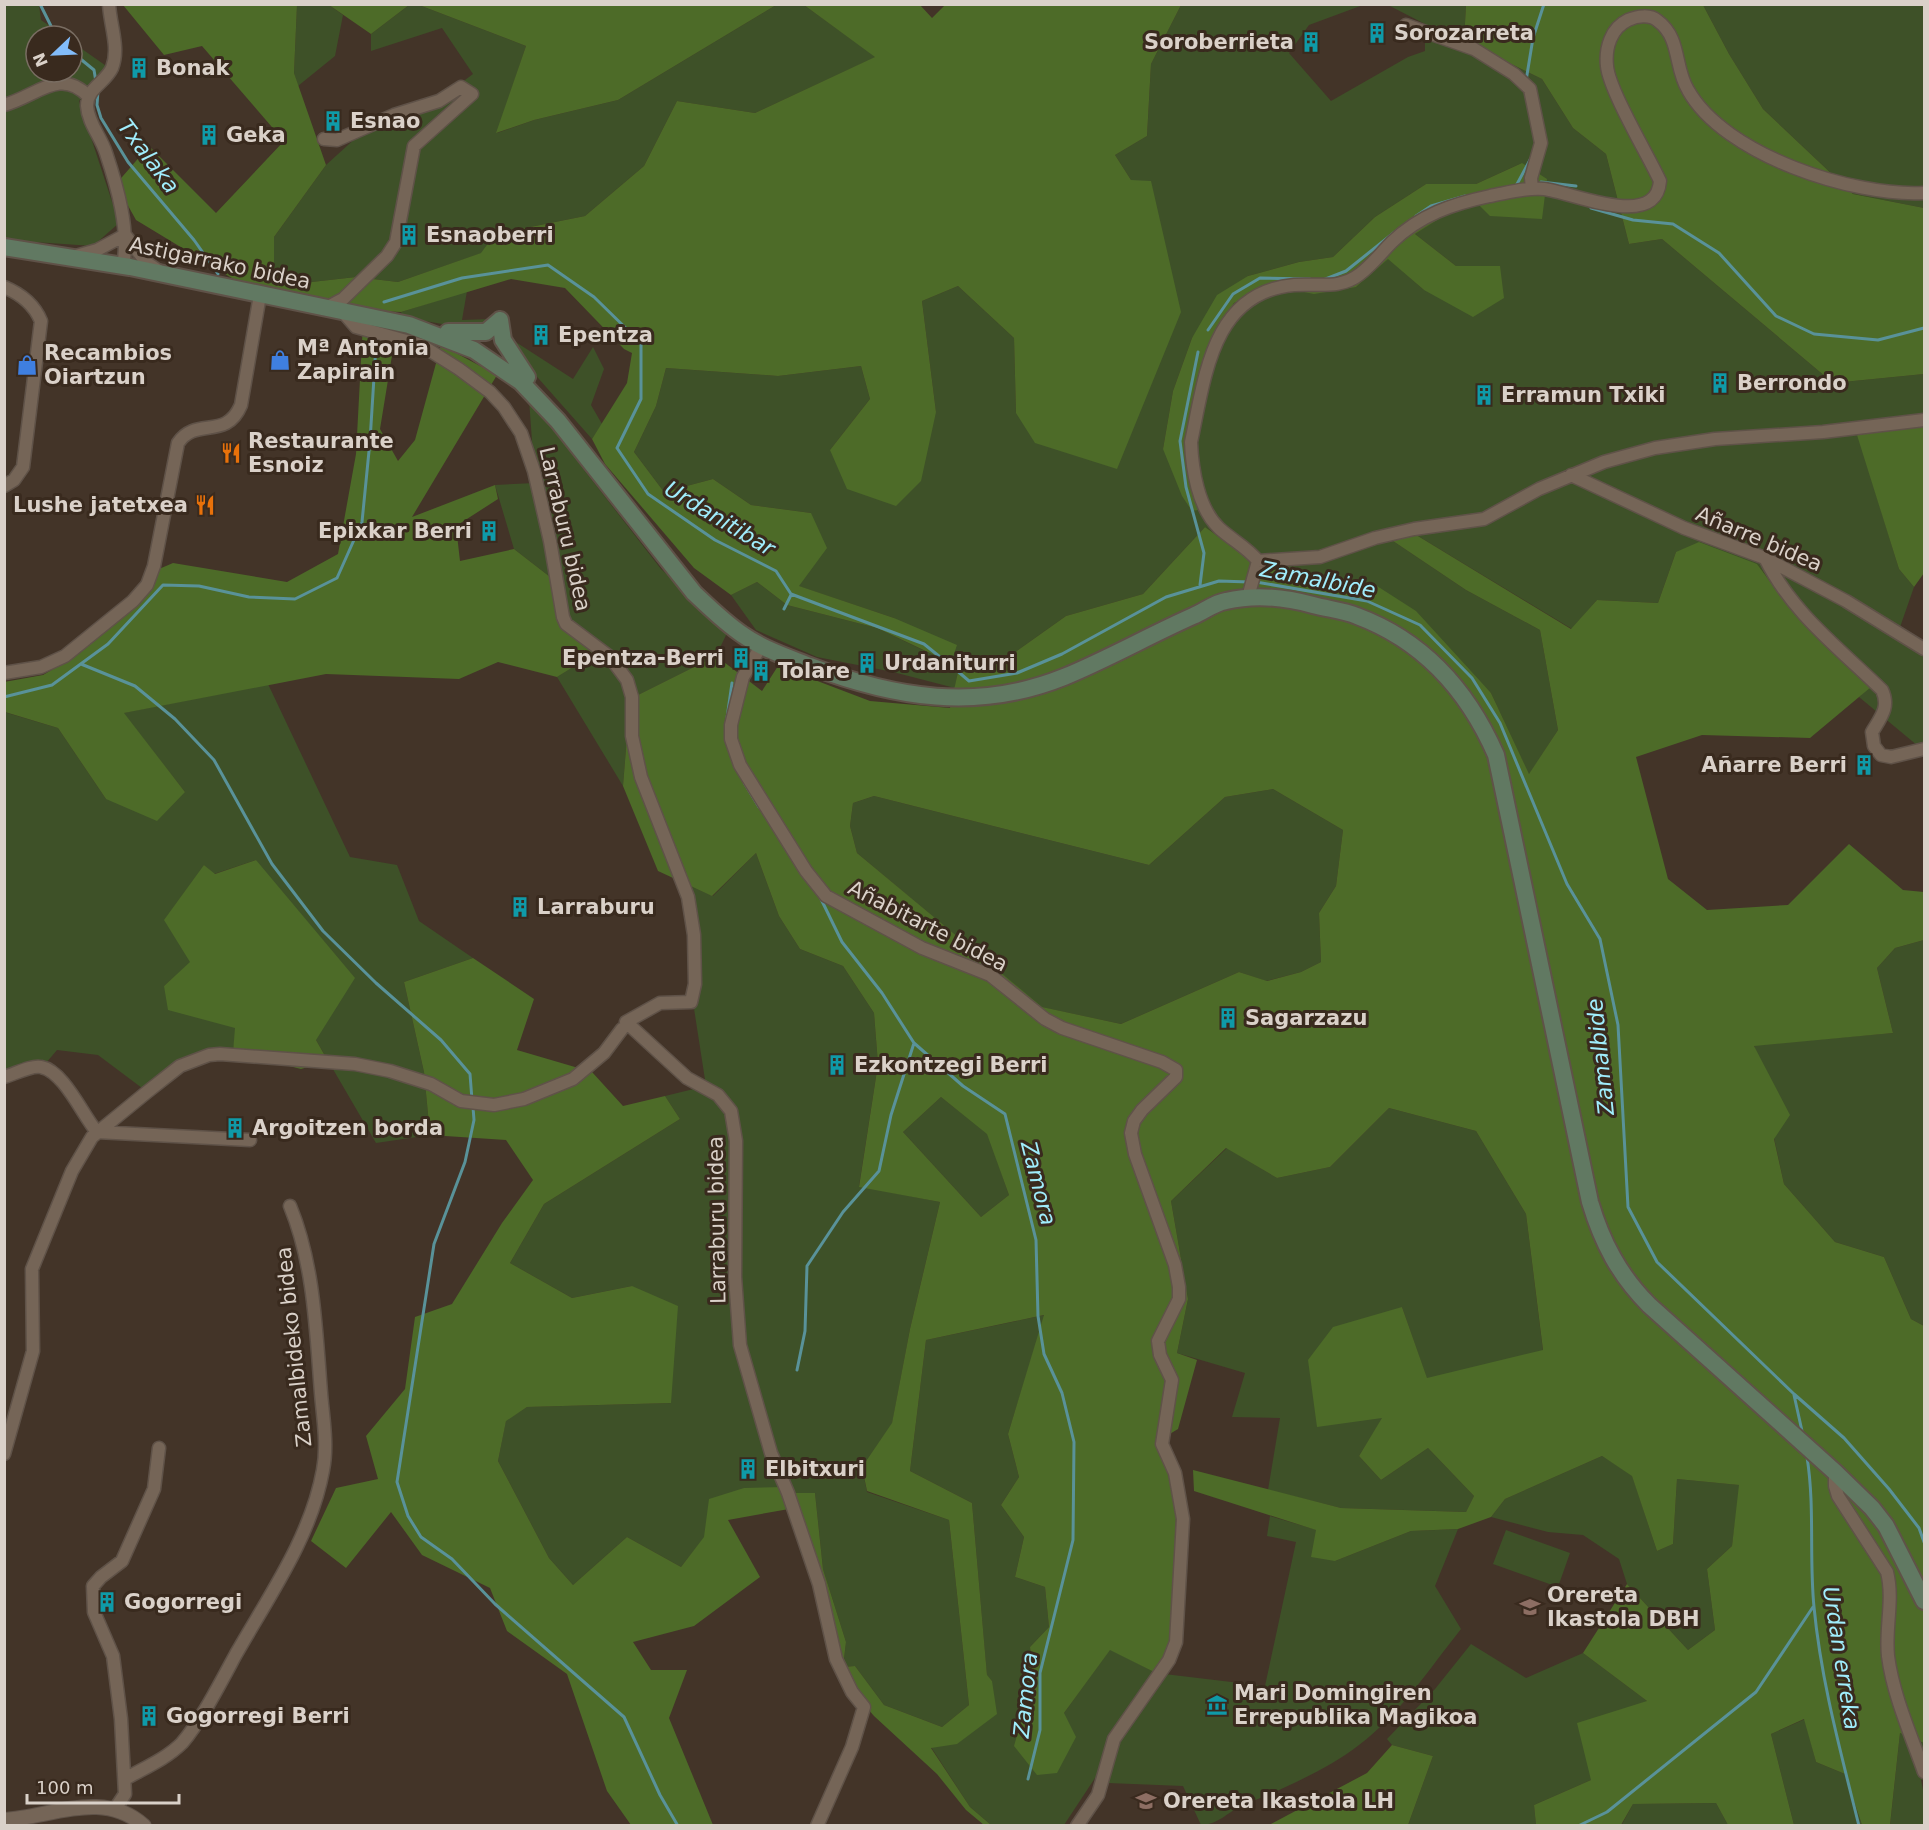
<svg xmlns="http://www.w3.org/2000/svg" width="1929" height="1830" font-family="'DejaVu Sans',sans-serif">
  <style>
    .green { fill: #3e5128; fill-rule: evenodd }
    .forest { fill: #4d6b28; fill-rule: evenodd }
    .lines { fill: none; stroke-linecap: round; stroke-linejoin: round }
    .stream { stroke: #599299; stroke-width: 3 }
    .minor-casing { stroke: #5f5248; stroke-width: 15 }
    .tertiary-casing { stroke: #5f5248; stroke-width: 16 }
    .secondary-casing { stroke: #5f5248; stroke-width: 20 }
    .minor { stroke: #756557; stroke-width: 12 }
    .tertiary { stroke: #756557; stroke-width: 14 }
    .secondary { stroke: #617962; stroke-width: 16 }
    .labels { text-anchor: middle; stroke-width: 6; stroke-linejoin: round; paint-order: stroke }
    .poi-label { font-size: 21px; font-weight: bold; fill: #dad1c9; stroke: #392a1e; text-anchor: start }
    .street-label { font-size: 21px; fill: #dad1c9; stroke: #392a1e }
    .water-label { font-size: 22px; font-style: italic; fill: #a0edfc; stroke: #392a1e }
  </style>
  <rect width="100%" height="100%" fill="#433428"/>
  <path class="green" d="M4 5H39L41 20 64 36H36V72H72V42L112 70 79 101 119 223 93 246 5 240Z
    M297 5H329L343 15 335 56 298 86 294 73Z
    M409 5H419L526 46 497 133 534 120 618 100 776 5H804L876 57 755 113 677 101 644 166 585 216 495 234 482 253 398 282 356 277 303 283 274 274V237L326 165 370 125 449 92 473 74 442 28 371 51V34Z
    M1181 5H1363L1309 25 1289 53 1331 101 1408 57 1425 51V24L1388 5H1466L1464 41 1542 79 1573 128 1606 154 1629 244 1662 239 1833 383 1924 374V425L1858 435 1899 569 1914 587 1899 630 1924 645V751L1859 697 1870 686 1790 608 1757 564 1676 552 1658 603 1597 600 1572 629 1413 533 1393 541 1466 590 1540 630 1558 730 1529 775 1491 693 1377 586 1295 580 1250 559 1205 527 1143 594 1066 616 1000 663 958 672 955 688 893 672 817 657 756 630 731 595 757 582 787 605 877 628 950 663 894 618 798 586 811 513 751 505 713 479 664 492 634 452 656 406 666 368 778 376 861 366 870 399 830 450 936 412 922 301 958 286 1014 338 1016 413 1131 180 1115 155 1147 136 1151 64ZM1522 163 1415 234 1456 266 1424 290 1388 258 1356 287 1274 286 1234 303 1210 342 1188 456 1163 449 1173 391 1192 338 1248 276 1299 262 1333 257 1375 217 1426 184H1476Z
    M1703 5H1924V208L1853 194 1763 109 1729 54Z
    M467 291 462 320 492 319 485 327 470 329 403 317 401 312Z
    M508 337 573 379 593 347 604 369 591 405 602 424 592 439 516 353Z
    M529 399 661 569 728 631 716 656 630 699 623 786 557 677 601 649 565 620 554 580 514 549 495 485 535 483Z
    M268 684 350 857 397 865 419 921 473 958 404 982 424 1072 430 1135 376 1143 316 1040 256 860 214 874 204 865 190 963 164 986 236 1028 233 1052 179 1062 146 1091 98 1055 57 1050 46 1063 5 1076 4 712 58 728 106 799 185 792 123 713Z
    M1273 789 1343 830 1336 886 1319 913 1321 962 1301 972 1266 981 1239 972 1121 1024 1041 1007 857 853 850 826 853 803 874 796 1149 865 1225 797Z
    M756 853 779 916 800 949 843 966 874 1013 878 1064 859 1186 940 1202 910 1329 892 1424 862 1467 867 1492 949 1520 969 1705 942 1727 884 1705 855 1666 843 1667 846 1642 823 1569 815 1493 789 1509 744 1488 681 1567 627 1537 573 1585 549 1558 498 1461 506 1420 527 1407 671 1403 632 1286 572 1298 510 1263 544 1204 680 1119 665 1096 706 1086 693 1002 688 885 713 896Z
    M1924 940V1326L1911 1319 1884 1257 1835 1242 1784 1184 1754 1045 1893 1033 1877 968 1895 948Z
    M941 1097 988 1134 1009 1195 981 1217 903 1132Z
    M1389 1108 1476 1131 1526 1214 1543 1351 1427 1379 1402 1307 1383 1418 1359 1456 1381 1480 1428 1448 1474 1496 1466 1512 1341 1508 1268 1490 1280 1418 1232 1417 1245 1373 1177 1353 1188 1299 1171 1201 1227 1148 1277 1178 1330 1167Z
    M1045 1315 1008 1434 1019 1477 1001 1505 1024 1537 1015 1577 1045 1587 1049 1627 1030 1647 1033 1680 1025 1706 1064 1713 1110 1649 1156 1673 1265 1686 1296 1542 1267 1536 1270 1516 1317 1530 1335 1561 1411 1531 1458 1529 1435 1586 1461 1629C1430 1668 1399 1715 1359 1745 1327 1770 1278 1791 1241 1806 1227 1813 1217 1825 1201 1825L1183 1786 1108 1783 1095 1778 1064 1825H991L970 1807 931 1747 992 1681 987 1676 972 1503 910 1471 926 1340Z
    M1602 1456 1632 1475 1657 1551 1673 1544 1677 1479 1740 1485 1732 1546 1707 1569 1715 1630 1688 1650 1627 1584 1619 1559 1583 1535 1548 1532 1491 1517 1505 1499Z
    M1506 1530 1570 1553 1558 1587 1493 1564Z
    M1471 1644 1526 1678 1583 1653 1647 1701 1591 1780 1534 1805 1536 1825H1408L1433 1756 1392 1745 1387 1739 1435 1689Z
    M1805 1719 1816 1762 1845 1774 1862 1825H1794L1771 1734Z
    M1900 1733 1924 1743V1780H1921L1924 1795V1825L1890 1826Z
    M1716 1803 1728 1825 1621 1826 1633 1804Z"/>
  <path class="forest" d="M123 5H297L294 73 326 165 274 237V273L303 283 356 277 398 282 481 253 495 234 585 216 644 166 677 101 755 113 875 57 804 5H920L932 18 945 5H1181L1151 64 1147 136 1115 155 1131 180 1151 181 1181 312 1117 469 1035 443 1016 413 1014 338 958 286 922 301 936 412 921 481 896 506 847 489 830 450 870 399 861 366 778 376 666 368 656 406 634 452 664 492 713 479 751 505 811 513 827 548 799 586 894 618 957 645 951 663 877 628 787 605 757 582 731 595 694 568 605 464 592 439 627 383 632 353 624 349 565 288 511 279 401 312 359 310 240 283 136 220 116 184 149 146 216 213 284 141 202 46 164 55Z
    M329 5H409L371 34Z
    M419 5H776L618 100 534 120 496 133 526 46Z
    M1466 5H1703L1729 54 1763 109 1853 194 1924 208V374L1833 383 1662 239 1629 244 1606 154 1573 128 1542 79 1464 41Z
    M1522 163 1547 179 1542 219 1490 216 1478 204 1456 208 1415 234 1456 266H1500L1504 298 1473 317 1424 290 1388 259 1356 287 1314 294 1274 286 1234 303 1210 342 1188 456 1198 510 1192 511 1182 496 1163 449 1173 391 1192 338 1217 295 1248 276 1299 262 1333 257 1375 217 1426 184H1476Z
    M363 323 396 331 380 429 398 461 415 440 441 345 497 375 412 517 495 485 498 499 456 526 460 561 514 549 554 580 566 620 602 649 557 677 498 662 459 679 326 674 124 713 185 792 157 821 106 799 58 728 5 712 4 682 43 675 77 655 150 592 159 569 173 563 287 582 338 554 356 454Z
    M1924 425V573L1914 587 1899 569 1857 435Z
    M1205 527 1250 559 1295 579 1377 586 1416 611 1491 693 1529 774 1558 730 1540 630 1466 590 1393 541 1413 533 1571 629 1597 600 1658 603 1676 552 1699 542 1757 564 1790 608 1871 687 1810 738 1702 735 1636 757 1668 879 1707 910 1788 905 1849 844 1903 890 1924 892V940L1895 948 1877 968 1893 1033 1754 1046 1790 1115 1774 1139 1784 1184 1835 1242 1884 1257 1911 1319 1924 1326V1743L1900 1733 1890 1825H1862L1845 1774 1816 1762 1804 1719 1771 1734 1794 1825H1728L1716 1803 1633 1804 1621 1825H1536L1534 1805 1591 1780 1577 1723 1647 1701 1583 1653 1627 1584 1688 1650 1715 1630 1707 1569 1732 1546 1739 1485 1677 1479 1673 1544 1657 1551 1632 1476 1602 1456 1505 1499 1491 1517 1458 1529 1411 1531 1335 1561 1311 1557 1316 1530 1194 1491 1193 1470 1341 1508 1466 1512 1474 1496 1428 1448 1381 1480 1359 1456 1382 1418 1317 1427 1308 1360 1333 1327 1402 1307 1427 1378 1543 1350 1526 1214 1476 1131 1389 1108 1330 1167 1277 1178 1226 1148 1171 1201 1188 1299 1177 1353 1197 1360 1178 1429 1158 1441 1171 1476 1176 1518 1172 1640 1167 1656 1156 1673 1110 1650 1064 1713 1076 1737 1057 1773 1037 1775 1014 1746 1033 1680 1030 1647 1049 1627 1045 1587 1015 1577 1024 1537 1001 1505 1019 1477 1008 1434 1044 1315 926 1340 910 1471 972 1503 987 1675 992 1681 997 1714 957 1744 931 1748 970 1807 991 1825H984L966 1810 937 1774 874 1716 843 1680 793 1499 796 1493H815L823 1569 846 1642 843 1667 855 1666 884 1705 942 1727 969 1705 949 1520 867 1491 862 1467 892 1423 910 1329 940 1202 859 1187 878 1064 874 1013 843 966 800 949 779 916 756 853 712 896 658 871 623 786 630 699 716 656 762 691 778 666 870 701 950 708 958 672 1000 663 1066 616 1143 594ZM1273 789 1343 830 1336 886 1319 913 1321 962 1301 972 1267 981 1239 972 1121 1024 1042 1007 857 853 850 826 853 803 874 796 1149 865 1225 797ZM941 1097 987 1134 1009 1195 981 1217 903 1132Z
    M256 860 355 978 316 1040 328 1061 301 1069 233 1052 235 1028 168 1010 164 986 190 962 164 920 204 865 215 874Z
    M473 958 534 999 517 1050 592 1072 623 1106 665 1096 680 1119 544 1204 510 1263 572 1298 632 1286 678 1306 671 1403 527 1407 506 1421 498 1461 549 1558 573 1585 627 1537 681 1567 704 1537 709 1499 744 1488 784 1487 789 1509 728 1520 760 1577 694 1626 633 1642 651 1670H687L669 1718 713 1825H631L607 1791 567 1674 507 1631 490 1588 422 1555 391 1512 346 1568 311 1541 336 1488 378 1479 366 1436 405 1389 415 1317 452 1304 502 1223 533 1180 506 1140 430 1135 424 1072 404 982Z
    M1392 1745 1433 1756 1408 1825H1269L1367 1773Z"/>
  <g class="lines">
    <path class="stream" d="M40 4 56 36
      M72 52 94 70 96 82
      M1526 81 1533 38 1544 4
      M98 91 97 105 101 118 128 162 194 240 218 274
      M1541 182 1576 186
      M1516 186 1531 158
      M1591 208 1633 220 1673 224 1719 253 1776 316 1814 334 1878 340 1924 328
      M1416 216 1431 206 1465 196
      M1323 280 1346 271 1396 231
      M384 302 462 278 548 265 594 297 641 343V399L617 448 648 494 715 540 776 571 791 594 924 644 950 665
      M1208 330 1233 294 1260 278 1310 279
      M1198 352 1180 441 1186 487 1204 553 1200 585
      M1256 582 1367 601 1420 625 1472 678 1500 723 1567 884 1600 939 1618 1025 1628 1207 1657 1262 1794 1394 1844 1438 1889 1489 1919 1528 1924 1542
      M784 609 791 595
      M81 664 135 686 175 719 214 760 272 864 323 931 376 983 441 1040 470 1074 472 1100
      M954 668 969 681 1017 673 1062 654 1166 597 1219 581 1249 582
      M4 697 52 685 108 644 163 585 199 586 249 597 295 599 337 578 362 522 370 441 376 345
      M727 718 732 683
      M745 784 759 807
      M820 897 842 942 882 993 914 1043 963 1086 1005 1114 1036 1240 1038 1316 1044 1354 1062 1393 1074 1442 1073 1540 1040 1673V1730L1028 1779
      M473 1107 474 1120 465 1162 434 1244 397 1482 408 1516 421 1537 452 1559 495 1604 624 1717 660 1795 678 1826
      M797 1370 805 1331 807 1266 843 1212 879 1171 891 1115 914 1043
      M1794 1395 1802 1431
      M1807 1457C1815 1507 1809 1557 1814 1607 1821 1681 1841 1753 1859 1826
      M1578 1826 1607 1812 1756 1692 1813 1607"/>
    <g class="minor-casing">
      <path id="minor" d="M109 4C110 25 120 48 112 68 105 83 87 88 87 106 88 123 101 137 106 153 117 186 130 230 123 266
        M1406 25 1474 49 1514 74 1530 89 1541 143 1531 178 1532 189
        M4 105C37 96 60 67 88 96
        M324 139 337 140 394 115 439 101 461 87 472 94 414 146 396 242 387 256 343 299 326 308
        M125 235 147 263 159 271
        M76 256 97 250 125 235
        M4 287C21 294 34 304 41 321L23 467 14 480 4 486
        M343 312 356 327 421 345 459 369 490 392 504 407 521 433 534 471 550 541 563 617 566 624 610 657 627 680 632 697V736L641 777 688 897 694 935 695 984 691 1002 660 1003 626 1022 687 1078 718 1095 731 1111 736 1141 735 1277 740 1345 771 1453 788 1493 819 1584 836 1659 852 1692 864 1707 852 1747 817 1826
        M1571 475 1684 528 1765 558 1846 601 1924 649
        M1765 558C1791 612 1840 649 1882 690 1890 707 1881 717 1872 732L1874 746 1881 755 1891 757 1924 749
        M1258 561 1320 557 1375 538 1414 529 1484 519 1539 489 1604 462 1655 448 1715 439 1823 432 1924 420
        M1250 590 1258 561C1248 548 1232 540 1219 528 1198 508 1192 469 1191 442 1205 377 1212 292 1294 285 1317 283 1340 290 1360 274 1372 265 1382 252 1392 242 1420 215 1452 204 1490 196 1507 193 1527 187 1544 189 1572 192 1656 231 1660 181 1648 155 1609 90 1607 66 1605 48 1611 28 1628 20 1637 16 1650 14 1658 21 1681 38 1674 67 1688 90 1724 155 1854 197 1924 193
        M761 646 743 677 731 725V739L740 765 806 871 826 896 922 948 990 975 1045 1019 1062 1028 1162 1062 1176 1070V1077L1142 1110 1134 1121 1131 1133 1135 1154 1175 1265 1179 1287V1299L1158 1341 1160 1355 1172 1380 1162 1444 1175 1473 1183 1519 1176 1642 1169 1660 1114 1739 1098 1795 1077 1826
        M4 673 41 667 65 656 133 601 147 585 154 566 178 443C196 416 226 441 241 405L260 295
        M4 1077C15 1074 31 1065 41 1067 64 1071 83 1116 97 1132L250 1140
        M4 1454 33 1351 32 1269 72 1171 92 1137 147 1092 180 1066 209 1055 220 1054 355 1064 390 1071 431 1084 461 1101 494 1105 524 1099 573 1079 604 1053 622 1029
        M1835 1472V1486L1838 1496 1887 1572C1894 1600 1885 1628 1888 1656 1893 1695 1911 1735 1924 1772
        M125 1779C144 1768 166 1759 182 1743 201 1721 222 1680 236 1654 269 1596 311 1537 323 1470 328 1445 323 1418 321 1393 316 1330 314 1264 290 1206
        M115 1809 125 1794 121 1719 113 1656 94 1612 93 1586 101 1577 122 1561 154 1489 159 1448"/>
    </g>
    <g class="tertiary-casing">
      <path id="tertiary" d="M4 1820C52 1817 103 1789 144 1826"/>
    </g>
    <g class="secondary-casing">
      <path id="secondary" d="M4 247 130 267 409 325 474 350 521 382 558 421 694 593C710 608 725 623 743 635 763 649 787 657 810 666 895 698 977 712 1064 677 1108 659 1150 635 1193 616 1205 611 1214 603 1226 601 1256 594 1284 597 1313 605 1327 609 1343 610 1357 616 1424 641 1468 691 1496 755L1590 1202C1602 1242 1619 1275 1649 1305L1835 1472 1872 1508 1886 1526 1924 1601
        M500 320 503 340 527 377
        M448 332H486L500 320"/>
    </g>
    <use href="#minor" class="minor"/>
    <use href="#tertiary" class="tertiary"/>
    <use href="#secondary" class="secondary"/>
  </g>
  <defs>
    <g id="building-bare" transform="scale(1.62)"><path d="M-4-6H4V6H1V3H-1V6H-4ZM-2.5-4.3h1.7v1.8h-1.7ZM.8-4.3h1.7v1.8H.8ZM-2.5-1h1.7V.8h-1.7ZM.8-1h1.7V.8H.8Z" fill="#0f9aa8" stroke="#392a1e" stroke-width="2.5" paint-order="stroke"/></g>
    <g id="shop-bare" transform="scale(1.62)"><path d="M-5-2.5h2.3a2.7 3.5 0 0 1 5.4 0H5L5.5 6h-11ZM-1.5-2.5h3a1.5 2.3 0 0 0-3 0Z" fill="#3f7fe0" stroke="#392a1e" stroke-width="2.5" paint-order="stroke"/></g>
    <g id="restaurant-bare" transform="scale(1.62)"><path d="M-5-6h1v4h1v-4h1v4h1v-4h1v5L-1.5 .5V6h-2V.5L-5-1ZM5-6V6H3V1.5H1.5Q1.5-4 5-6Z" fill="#e8710a" stroke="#392a1e" stroke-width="2.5" paint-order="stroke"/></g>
    <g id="school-bare" transform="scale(1.62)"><path d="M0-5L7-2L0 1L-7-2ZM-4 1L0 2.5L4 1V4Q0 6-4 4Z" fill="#8d6e63" stroke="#392a1e" stroke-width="2.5" paint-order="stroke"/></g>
    <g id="museum-bare" transform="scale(1.62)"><path d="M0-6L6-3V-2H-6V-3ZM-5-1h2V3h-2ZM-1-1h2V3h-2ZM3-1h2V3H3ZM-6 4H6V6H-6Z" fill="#0f9aa8" stroke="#392a1e" stroke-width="2.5" paint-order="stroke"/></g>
  </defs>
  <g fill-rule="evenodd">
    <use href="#building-bare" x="1377" y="33"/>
    <use href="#building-bare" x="1311" y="42"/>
    <use href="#building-bare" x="139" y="68"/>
    <use href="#building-bare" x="333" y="121"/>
    <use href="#building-bare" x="209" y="135"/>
    <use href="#building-bare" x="409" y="235"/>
    <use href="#building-bare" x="541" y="335"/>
    <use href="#shop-bare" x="280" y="360"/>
    <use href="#shop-bare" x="27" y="365"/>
    <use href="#building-bare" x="1720" y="383"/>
    <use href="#building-bare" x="1484" y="395"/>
    <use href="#restaurant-bare" x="231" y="453"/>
    <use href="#restaurant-bare" x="205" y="505"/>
    <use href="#building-bare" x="489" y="531"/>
    <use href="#building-bare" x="741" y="658"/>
    <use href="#building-bare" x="867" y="663"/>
    <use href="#building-bare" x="761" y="671"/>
    <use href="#building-bare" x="1864" y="765"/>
    <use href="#building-bare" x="520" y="907"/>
    <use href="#building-bare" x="1228" y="1018"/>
    <use href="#building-bare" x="837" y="1065"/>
    <use href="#building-bare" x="235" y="1128"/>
    <use href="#building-bare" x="748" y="1469"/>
    <use href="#building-bare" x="107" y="1602"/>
    <use href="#school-bare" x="1530" y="1607"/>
    <use href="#museum-bare" x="1217" y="1705"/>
    <use href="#building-bare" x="149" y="1716"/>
    <use href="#school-bare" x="1146" y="1801"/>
  </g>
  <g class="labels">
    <g class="poi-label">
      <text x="1394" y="40">Sorozarreta</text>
      <text x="1294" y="49" text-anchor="end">Soroberrieta</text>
      <text x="156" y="75">Bonak</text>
      <text x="350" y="128">Esnao</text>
      <text x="226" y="142">Geka</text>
      <text x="426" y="242">Esnaoberri</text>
      <text x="558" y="342">Epentza</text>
      <text x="297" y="355">Mª Antonia<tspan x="297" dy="24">Zapirain</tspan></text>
      <text x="44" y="360">Recambios<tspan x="44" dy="24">Oiartzun</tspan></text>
      <text x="1737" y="390">Berrondo</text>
      <text x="1501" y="402">Erramun Txiki</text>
      <text x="248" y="448">Restaurante<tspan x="248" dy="24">Esnoiz</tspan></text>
      <text x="188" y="512" text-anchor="end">Lushe jatetxea</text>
      <text x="472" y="538" text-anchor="end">Epixkar Berri</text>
      <text x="724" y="665" text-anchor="end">Epentza-Berri</text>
      <text x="884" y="670">Urdaniturri</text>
      <text x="778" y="678">Tolare</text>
      <text x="1847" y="772" text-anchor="end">Añarre Berri</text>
      <text x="537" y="914">Larraburu</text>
      <text x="1245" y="1025">Sagarzazu</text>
      <text x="854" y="1072">Ezkontzegi Berri</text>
      <text x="252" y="1135">Argoitzen borda</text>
      <text x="765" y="1476">Elbitxuri</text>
      <text x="1547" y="1602">Orereta<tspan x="1547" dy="24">Ikastola DBH</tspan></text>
      <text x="124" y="1609">Gogorregi</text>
      <text x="1234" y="1700">Mari Domingiren<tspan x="1234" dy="24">Errepublika Magikoa</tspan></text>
      <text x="166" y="1723">Gogorregi Berri</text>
      <text x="1163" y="1808">Orereta Ikastola LH</text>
    </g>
    <g class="street-label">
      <text transform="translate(220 263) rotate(12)" y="7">Astigarrako bidea</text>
      <text transform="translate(565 529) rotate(77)" y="7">Larraburu bidea</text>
      <text transform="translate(1759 539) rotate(23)" y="7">Añarre bidea</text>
      <text transform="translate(928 926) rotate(27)" y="7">Añabitarte bidea</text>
      <text transform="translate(717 1220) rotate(-91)" y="7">Larraburu bidea</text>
      <text transform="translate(294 1347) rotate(-96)" y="7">Zamalbideko bidea</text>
    </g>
    <g class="water-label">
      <text transform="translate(149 156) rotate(53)" y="8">Txalaka</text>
      <text transform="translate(720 518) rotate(31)" y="8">Urdanitibar</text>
      <text transform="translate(1318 579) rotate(11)" y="8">Zamalbide</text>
      <text transform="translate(1600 1057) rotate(-96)" y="8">Zamalbide</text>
      <text transform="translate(1039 1183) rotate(76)" y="8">Zamora</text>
      <text transform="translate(1842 1658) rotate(81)" y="8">Urdan erreka</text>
      <text transform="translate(1025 1695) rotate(-84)" y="8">Zamora</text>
    </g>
  </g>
  <rect width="1929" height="1830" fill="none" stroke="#dad1c9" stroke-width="12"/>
  <g transform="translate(54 54) rotate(247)"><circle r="28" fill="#392a1e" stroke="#796d62" stroke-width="1.5"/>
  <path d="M0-4.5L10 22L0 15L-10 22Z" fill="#82bcfa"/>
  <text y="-9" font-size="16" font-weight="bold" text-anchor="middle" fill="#dad1c9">N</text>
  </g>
  <path d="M27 1794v9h152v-9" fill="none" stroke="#dad1c9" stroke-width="3"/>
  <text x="36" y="1794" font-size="18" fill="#dad1c9" stroke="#392a1e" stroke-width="4.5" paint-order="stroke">100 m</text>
</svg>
